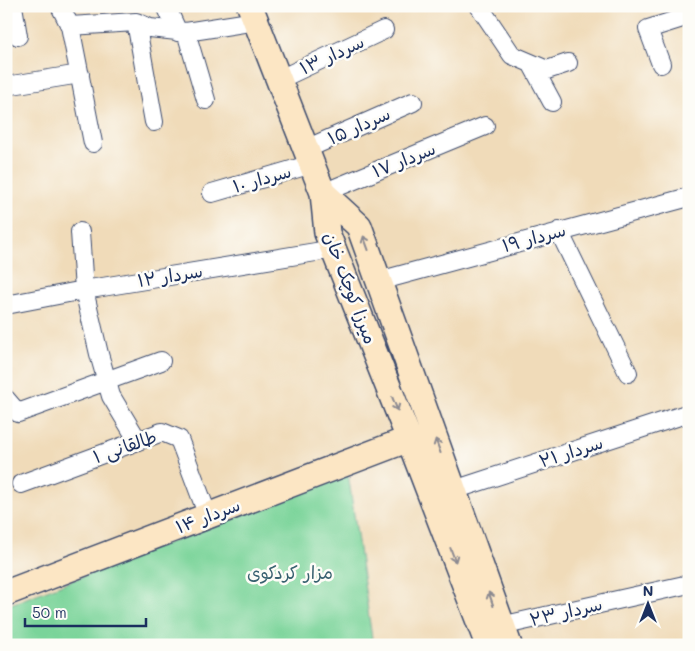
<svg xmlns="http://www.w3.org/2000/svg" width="695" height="651" font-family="Mali,'Playpen Sans Arabic',sans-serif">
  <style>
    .green { fill: #7ad49a; stroke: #4a827c }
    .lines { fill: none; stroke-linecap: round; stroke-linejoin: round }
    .street-casing { stroke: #3b496c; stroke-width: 20 }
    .secondary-casing { stroke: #3b496c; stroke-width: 28 }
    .street { stroke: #fff; stroke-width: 18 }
    .secondary { stroke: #fce6c4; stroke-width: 25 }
    .oneway { stroke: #8c8a91 }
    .labels { text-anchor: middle; stroke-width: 5; stroke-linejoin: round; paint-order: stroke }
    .street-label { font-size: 18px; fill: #1b2f5e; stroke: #fdfcf7 }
    .park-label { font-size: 18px; fill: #386170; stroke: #fdfcf7 }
  </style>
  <rect width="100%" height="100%" fill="#fdfcf7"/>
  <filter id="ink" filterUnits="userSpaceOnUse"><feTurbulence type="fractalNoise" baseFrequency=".02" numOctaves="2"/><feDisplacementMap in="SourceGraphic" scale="10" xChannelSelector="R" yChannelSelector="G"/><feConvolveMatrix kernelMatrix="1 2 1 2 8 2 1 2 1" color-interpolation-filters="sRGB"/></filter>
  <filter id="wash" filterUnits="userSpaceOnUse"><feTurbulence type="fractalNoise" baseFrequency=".0096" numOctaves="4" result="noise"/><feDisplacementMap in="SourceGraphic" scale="20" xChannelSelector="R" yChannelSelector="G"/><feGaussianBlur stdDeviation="1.12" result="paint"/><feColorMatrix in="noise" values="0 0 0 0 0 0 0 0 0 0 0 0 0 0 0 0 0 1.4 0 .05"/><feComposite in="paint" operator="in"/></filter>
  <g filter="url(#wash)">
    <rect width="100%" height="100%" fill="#f0dbb9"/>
    <path class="green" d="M348 473 373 645H6V606Z"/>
  </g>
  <g filter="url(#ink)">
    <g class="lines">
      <g class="street-casing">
        <path id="street" d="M13 6 18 36
          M60 6 70 26 136 22 150 28 186 32 256 21
          M166 6 178 32
          M479 6 512 55 547 70 568 63
          M136 22 154 122
          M70 26 93 143
          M186 32 206 100
          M531 63 552 102
          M661 64 648 29 689 16
          M280 79 384 30
          M6 86 80 74
          M306 149 413 102
          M212 193 312 164
          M323 193 485 126
          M559 231 628 373
          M80 232 84 290 99 354 111 396 138 441
          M379 281 689 197
          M6 305 84 290 334 249
          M6 399 18 413 161 361
          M21 484 162 432 179 439 208 516
          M454 490 689 413
          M501 626 689 584"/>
      </g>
      <g class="secondary-casing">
        <path id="secondary" d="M250 6 323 193 327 233 409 439 488 645
          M323 193 359 226 509 645
          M6 593 409 439"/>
      </g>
      <use href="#street" class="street"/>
      <use href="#secondary" class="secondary"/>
    </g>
    <defs><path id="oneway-shaft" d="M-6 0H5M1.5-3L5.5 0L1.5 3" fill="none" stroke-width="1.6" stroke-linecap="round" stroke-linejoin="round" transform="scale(1.25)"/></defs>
    <g class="oneway">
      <use href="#oneway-shaft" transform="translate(366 243) rotate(-110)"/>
      <use href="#oneway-shaft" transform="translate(395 404) rotate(68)"/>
      <use href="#oneway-shaft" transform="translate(438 446) rotate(-110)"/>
      <use href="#oneway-shaft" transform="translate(453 555) rotate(69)"/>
      <use href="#oneway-shaft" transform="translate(491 599) rotate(-109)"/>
    </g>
  </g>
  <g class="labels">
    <g class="street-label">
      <text transform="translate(332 55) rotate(-25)" y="6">سردار ۱۳</text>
      <text transform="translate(359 126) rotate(-24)" y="6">سردار ۱۵</text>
      <text transform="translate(404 160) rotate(-22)" y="6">سردار ۱۷</text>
      <text transform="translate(262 179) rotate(-16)" y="6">سردار ۱۰</text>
      <text transform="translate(534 238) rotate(-15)" y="6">سردار ۱۹</text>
      <text transform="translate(170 276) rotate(-9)" y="6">سردار ۱۲</text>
      <text transform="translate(350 288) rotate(69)" y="6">میرزا کوچک خان</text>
      <text transform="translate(125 447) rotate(-19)" y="6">طالقانی ۱</text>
      <text transform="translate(571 452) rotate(-18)" y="6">سردار ۲۱</text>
      <text transform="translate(208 516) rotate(-21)" y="6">سردار ۱۴</text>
      <text transform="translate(566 612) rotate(-13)" y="6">سردار ۲۳</text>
    </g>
    <g class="park-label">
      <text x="290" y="579">مزار کردکوی</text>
    </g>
  </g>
  <rect width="695" height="651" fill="none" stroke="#fdfcf7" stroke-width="25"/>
  <g transform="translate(648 604)" stroke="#fdfcf7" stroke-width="4" paint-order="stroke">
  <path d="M0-4L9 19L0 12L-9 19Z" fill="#1b2f5e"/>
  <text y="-8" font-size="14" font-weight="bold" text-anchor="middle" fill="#1b2f5e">N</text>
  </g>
  <path d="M25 618v8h121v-8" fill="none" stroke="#1b2f5e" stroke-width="2.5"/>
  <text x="32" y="618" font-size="15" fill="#1b2f5e" stroke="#fdfcf7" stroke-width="4" paint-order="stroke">50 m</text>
</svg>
